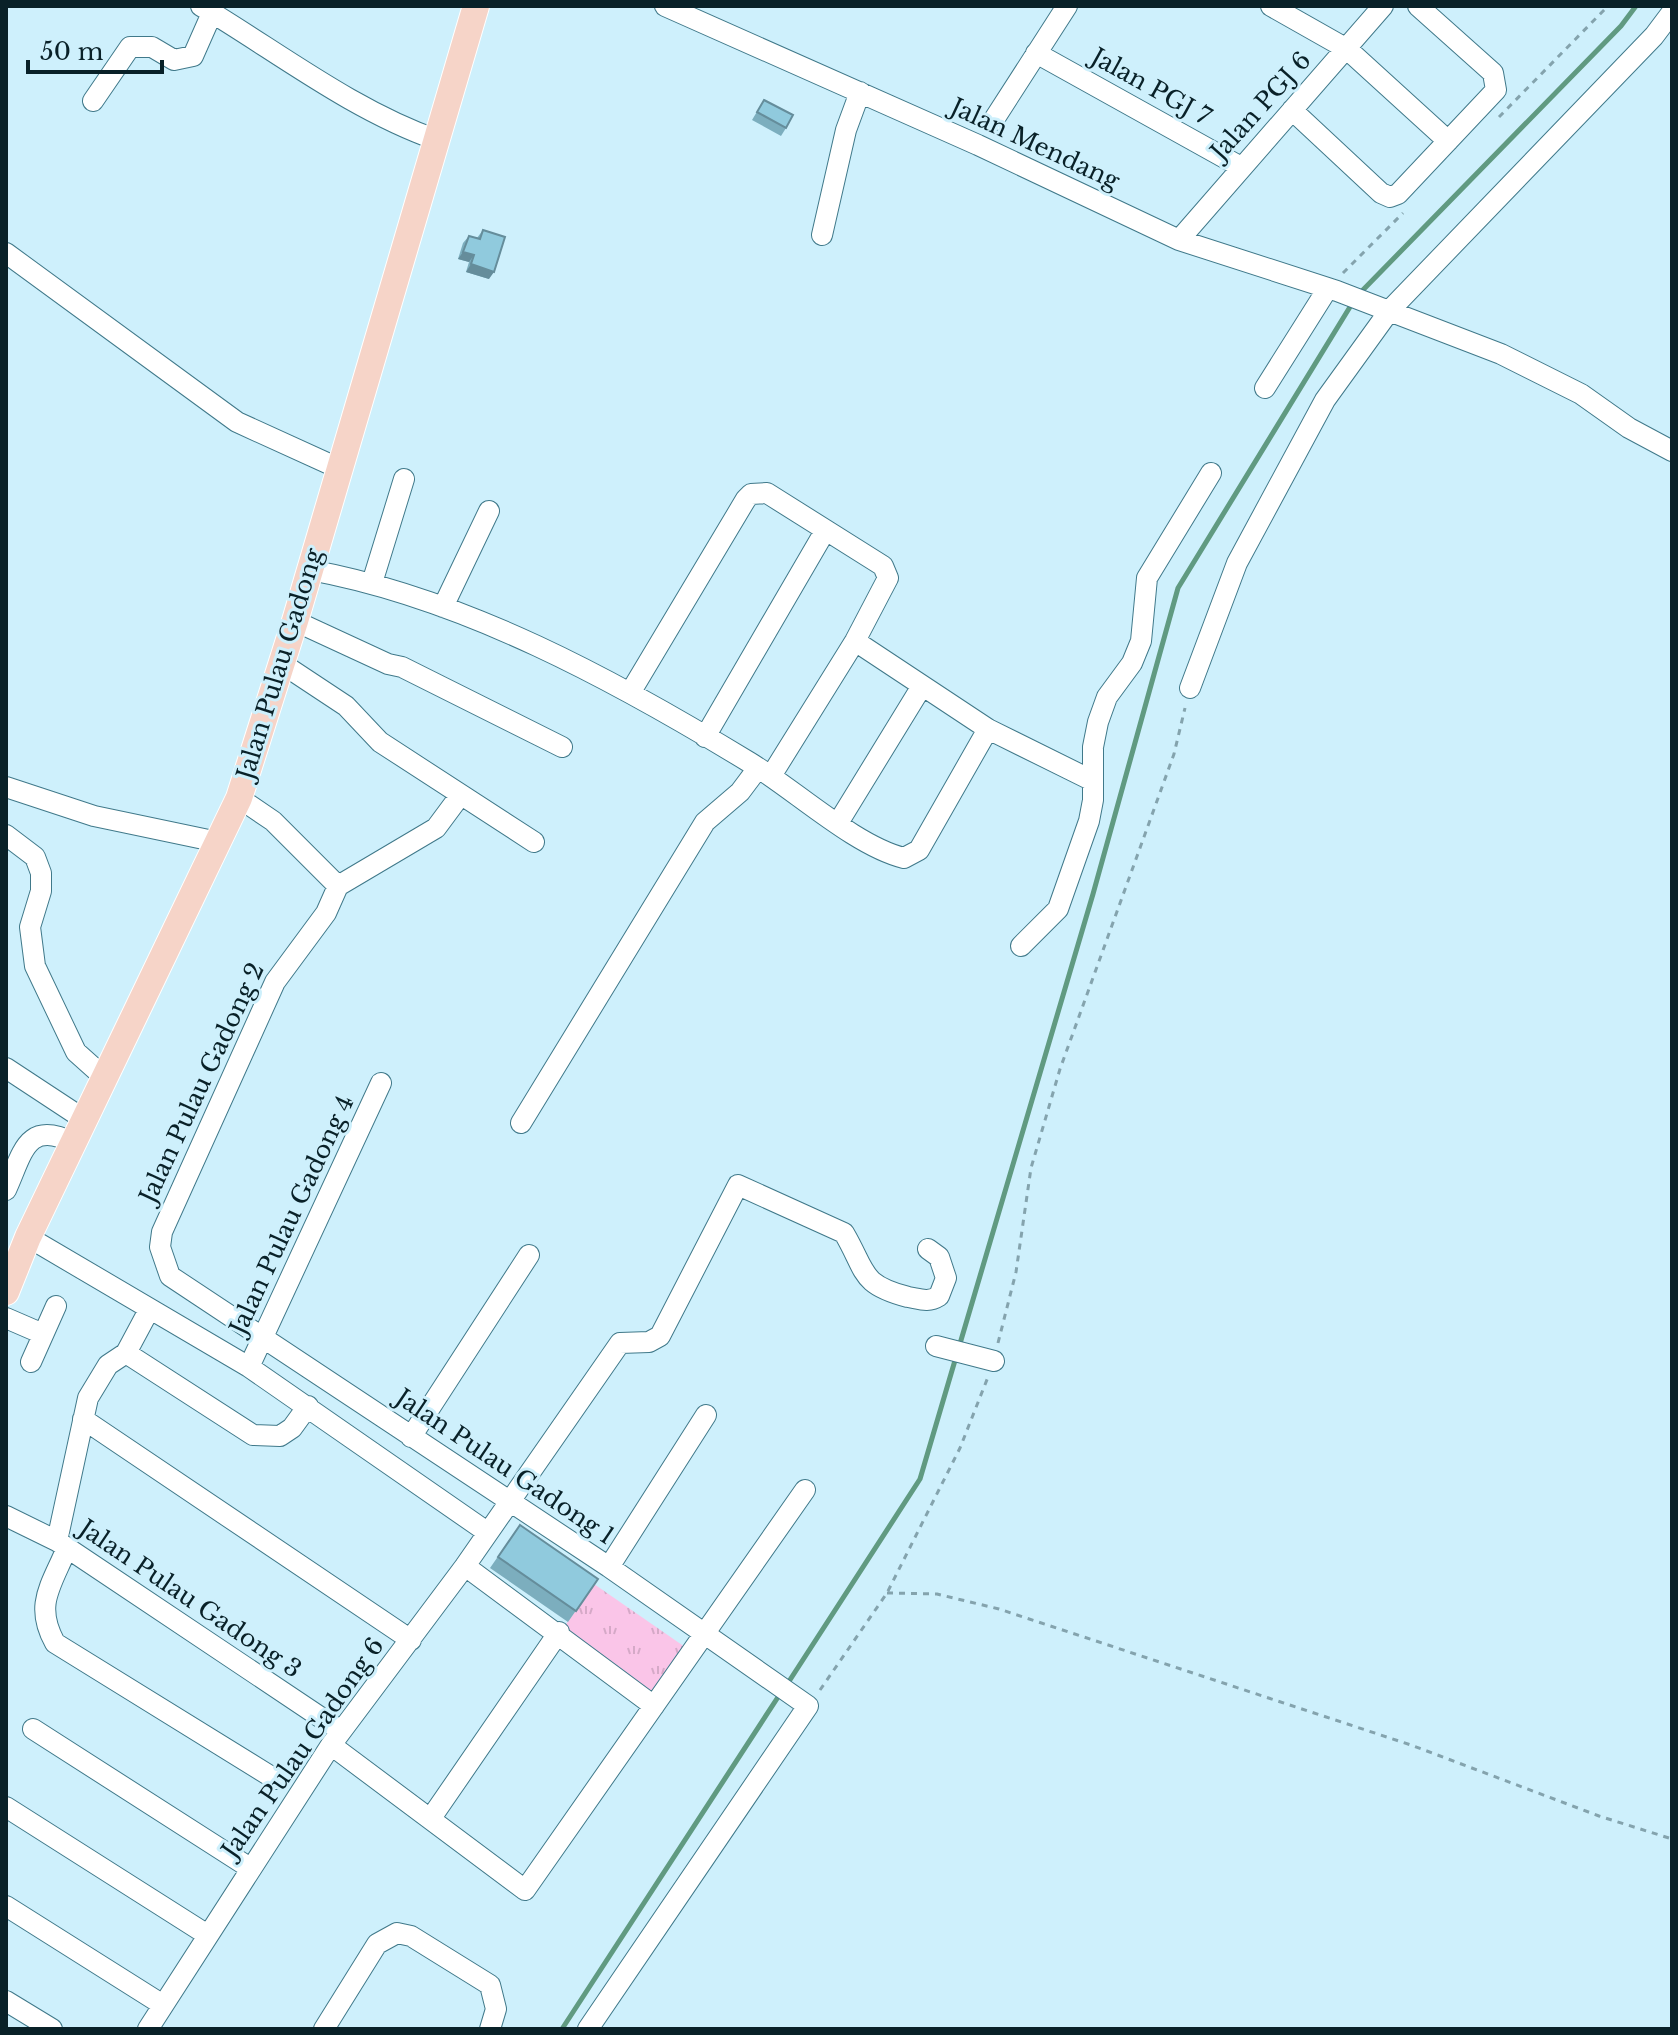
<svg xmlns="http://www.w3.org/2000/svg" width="1678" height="2035" font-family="'Libre Baskerville',serif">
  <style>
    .park { fill: url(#park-tufts) }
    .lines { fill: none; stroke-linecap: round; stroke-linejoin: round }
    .stream { stroke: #609a81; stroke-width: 5 }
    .minor-casing { stroke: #40798a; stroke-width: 22 }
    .major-casing { stroke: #fff; stroke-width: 28 }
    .path { stroke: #84a3ad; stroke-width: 3; stroke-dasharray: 6 6; stroke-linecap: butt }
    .minor { stroke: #fff; stroke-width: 20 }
    .major { stroke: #f6d4c8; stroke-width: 26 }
    .wall { fill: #7caebe }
    .shaded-wall { fill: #658d9b }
    .building { fill: #90cadd; stroke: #658d9b; stroke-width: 2 }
    .labels { text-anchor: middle; stroke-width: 6; stroke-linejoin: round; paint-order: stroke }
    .street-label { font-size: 24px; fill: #092128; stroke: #cef0fc }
  </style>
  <defs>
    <pattern id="park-tufts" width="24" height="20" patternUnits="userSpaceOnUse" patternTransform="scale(2)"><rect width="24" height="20" fill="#fac5e8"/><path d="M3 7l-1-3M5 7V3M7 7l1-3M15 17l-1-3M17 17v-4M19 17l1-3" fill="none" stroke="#d5a9c7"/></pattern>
  </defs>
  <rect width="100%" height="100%" fill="#cef0fc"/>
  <path class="park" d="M594 1584 685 1647 654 1693 562 1630Z"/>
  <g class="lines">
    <path class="stream" d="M1359 294 1621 26 1636 6
      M959 1347 1093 894 1178 588 1353 302
      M786 1686 920 1479 956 1357
      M562 2029 780 1694"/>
    <g class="minor-casing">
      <path id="minor" d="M201 6C278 52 352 110 437 140
        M665 6 978 145 1179 240 1337 291 1501 354 1581 394 1629 428 1672 451
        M1271 6 1347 49 1448 141
        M1036 53 1241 167
        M93 101 130 47H152L174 60 193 56 212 13
        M1292 110 1381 193 1390 197 1398 194 1496 90 1493 73 1418 6
        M993 121 1067 6
        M822 235 846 130 860 92
        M1179 240 1383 6
        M6 253 237 422 338 468
        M1265 388 1328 288
        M310 570C464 598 616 681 749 762 794 789 855 846 904 858L919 850 988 729
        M372 583 404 479
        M443 607 489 511
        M295 621 388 664 402 667 562 747
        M855 641 988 729 1093 781
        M281 663 346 706 380 742 534 842
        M1190 688 1237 563 1325 400 1390 310 1654 36 1672 12
        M630 693 746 499 751 494 767 493 883 566 888 578 855 641 771 776
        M705 737 825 531
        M6 787 94 816 218 842
        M459 797 436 828 338 886 326 913 275 982 162 1232 160 1247 170 1276 609 1567 808 1706 588 2029
        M239 798 273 821 338 886
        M838 823 922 686
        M6 835 35 857 41 873V891L30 927 35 966 76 1052 105 1078
        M1021 946 1058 909 1089 821 1093 800V747L1098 722 1107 697 1132 663 1141 641 1147 578 1211 473
        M6 1068 85 1120
        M521 1123 705 822 740 792 758 768
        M6 1190C23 1153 26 1119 74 1143
        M28 1237 249 1367 487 1532
        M6 1318 43 1334
        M936 1346 994 1361
        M126 1353 253 1435 280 1436 292 1428 308 1406
        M31 1362 56 1306
        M249 1367 381 1083
        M83 1419 411 1640
        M411 1437 529 1255
        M6 1516 57 1541 341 1731
        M57 1541 88 1398 108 1365 126 1353 149 1310
        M66 1550C51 1586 34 1605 55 1643L275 1779
        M465 1566 654 1706
        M609 1567 706 1415
        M33 1729 250 1868
        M331 1745 525 1890 805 1490
        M6 1807 206 1934
        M431 1818 559 1632
        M6 1906 163 2005
        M6 2001 52 2029
        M148 2029 331 1745 465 1566 620 1343 649 1342 660 1336 738 1185 844 1233C867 1272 859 1284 908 1297 920 1299 928 1303 939 1296L946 1278 939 1257 928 1249
        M324 2029 377 1944 397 1933 411 1936 490 1985 496 2009 490 2029"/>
    </g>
    <g class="major-casing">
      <path id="major" d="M6 1292 28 1237 239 798 295 621 476 6"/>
    </g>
    <path class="path" d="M1499 117 1608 6
      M1343 273 1403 213
      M998 1343 1016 1272 1031 1168 1060 1069 1174 754 1185 708
      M887 1593 937 1594 999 1609 1411 1745 1599 1816 1672 1839
      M820 1690 887 1593 960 1448 988 1377"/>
    <use href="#minor" class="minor"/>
    <use href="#major" class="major"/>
  </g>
  <path class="wall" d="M764 100 786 128 781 136 752 120Z
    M483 230 489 279 466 272 469 262 458 259 463 243 469 236 477 238Z
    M520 1525 598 1579 568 1622 490 1568Z"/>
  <path class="shaded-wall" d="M463 252 474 255 469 262 458 259Z
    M471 264 494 272 489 279 466 272Z"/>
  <path class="building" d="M764 100 793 115 786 128 757 112Z
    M483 230 505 237 494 272 471 264 474 255 463 252 469 236 480 239Z
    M520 1525 598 1579 576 1611 498 1557Z"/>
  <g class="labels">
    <g class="street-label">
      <text transform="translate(1151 87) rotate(29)" y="8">Jalan PGJ 7</text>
      <text transform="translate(1261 106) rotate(-48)" y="8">Jalan PGJ 6</text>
      <text transform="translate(1035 144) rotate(25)" y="8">Jalan Mendang</text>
      <text transform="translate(280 664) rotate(-73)" y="8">Jalan Pulau Gadong</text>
      <text transform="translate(202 1083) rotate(-65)" y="8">Jalan Pulau Gadong 2</text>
      <text transform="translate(292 1215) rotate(-65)" y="8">Jalan Pulau Gadong 4</text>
      <text transform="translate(505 1467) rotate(34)" y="8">Jalan Pulau Gadong 1</text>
      <text transform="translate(190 1599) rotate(34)" y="8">Jalan Pulau Gadong 3</text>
      <text transform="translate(303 1748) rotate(-55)" y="8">Jalan Pulau Gadong 6</text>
    </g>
  </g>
  <rect width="1678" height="2035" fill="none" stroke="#092128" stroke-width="16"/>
  <path d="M28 60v12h134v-12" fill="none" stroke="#092128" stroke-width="4"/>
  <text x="40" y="60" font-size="24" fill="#092128" stroke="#cef0fc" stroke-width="6" paint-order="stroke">50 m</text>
</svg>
